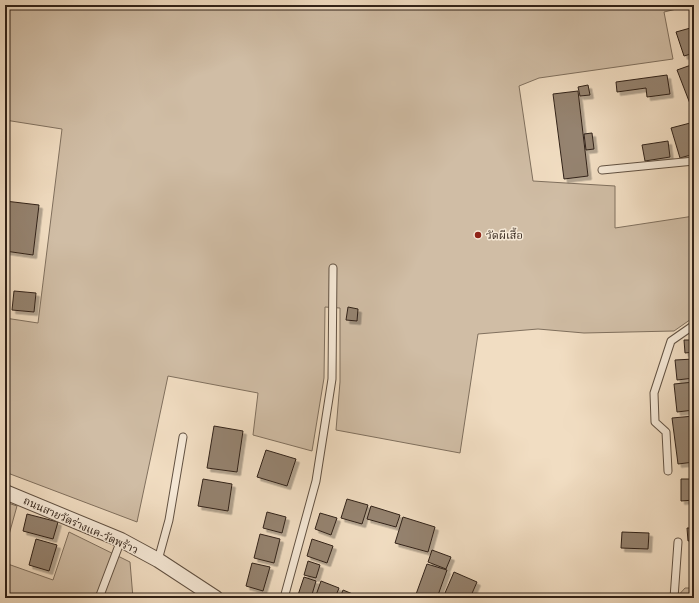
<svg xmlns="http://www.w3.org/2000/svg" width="699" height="603" font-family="'Old Standard TT','Noto Serif Thai',serif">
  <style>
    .green { fill: #d0bda5; stroke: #80705e }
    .building { fill: #958370; stroke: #312218; filter: url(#shadow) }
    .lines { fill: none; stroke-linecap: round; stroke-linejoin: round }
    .service-casing { stroke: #615142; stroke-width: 9 }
    .minor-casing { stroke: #615142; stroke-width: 16 }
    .service { stroke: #f6e9d7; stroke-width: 7 }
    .minor { stroke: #f6e9d7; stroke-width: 14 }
    .poi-dot { fill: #8f2418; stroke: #f6e9d7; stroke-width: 1.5 }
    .labels { text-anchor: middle; stroke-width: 3; stroke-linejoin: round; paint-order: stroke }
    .poi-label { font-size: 11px; fill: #312218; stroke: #f6e9d7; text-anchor: start }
    .street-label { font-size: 11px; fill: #312218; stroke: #f6e9d7 }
  </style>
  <defs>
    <filter id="shadow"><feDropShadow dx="3.5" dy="3.5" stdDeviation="0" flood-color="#0004"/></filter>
  </defs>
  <rect width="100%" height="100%" fill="#f1ddc2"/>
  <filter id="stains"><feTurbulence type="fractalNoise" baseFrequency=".005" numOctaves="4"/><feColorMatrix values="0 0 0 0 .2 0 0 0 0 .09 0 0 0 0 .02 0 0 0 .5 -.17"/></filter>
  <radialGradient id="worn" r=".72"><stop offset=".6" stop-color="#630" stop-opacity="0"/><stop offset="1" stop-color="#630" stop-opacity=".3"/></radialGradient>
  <path class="green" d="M5 5H684L685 7 664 12 673 59 539 78 519 86 533 181 615 186V228L694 216V317L674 331 584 333 538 329 478 334 460 453 336 430 340 382V308L325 307 324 378 312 451 253 435 258 393 168 376 137 522 5 472V318L38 323 62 129 5 120Z
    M5 502 17 506 5 549Z
    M69 532 130 562 133 598H5V563L53 580Z
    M685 588H694V598H676Z"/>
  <path class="building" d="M694 27V53L684 56 676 32Z
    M694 64V114L677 70Z
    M667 75 670 94 647 97 646 88 617 92 616 82Z
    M588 85 590 95 580 96 578 87Z
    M578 91 588 176 564 179 553 94Z
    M694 122V154L680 158 671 128Z
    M592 133 594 149 586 150 584 134Z
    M668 141 670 157 645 161 642 145Z
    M5 201 39 205 33 255 5 251Z
    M14 291 36 293 34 312 12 310Z
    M348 307 358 309 357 321 346 320Z
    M684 340H694V352L685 353Z
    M694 359V378L677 380 675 360Z
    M694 382V410L677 412 674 384Z
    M694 416V462L678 464 672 418Z
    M214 426 243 431 237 472 207 468Z
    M266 450 296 459 287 486 257 477Z
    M203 479 232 484 228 511 198 506Z
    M681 479H694V500L681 501Z
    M347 499 368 505 362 524 341 518Z
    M371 506 400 515 396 527 367 519Z
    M267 512 286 517 282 533 263 528Z
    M320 513 337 518 331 535 315 529Z
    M27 514 58 522 53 539 23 531Z
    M403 517 435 527 428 552 395 543Z
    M687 528H694V540L688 541Z
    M622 532 649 533 648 549 621 548Z
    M260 534 280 539 274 563 254 558Z
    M36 539 57 545 49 571 29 565Z
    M312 539 333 546 327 563 307 556Z
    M432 550 451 557 446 569 428 562Z
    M308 561 320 565 316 578 304 575Z
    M252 563 270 567 263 591 246 586Z
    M427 564 447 570 437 598H417L415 597Z
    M454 572 477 582 470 598H456L445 593Z
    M304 577 316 581 311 598H297Z
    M321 581 339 588 335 598H315Z
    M343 590 360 597 359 598H340Z"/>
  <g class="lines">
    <g class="service-casing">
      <path id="service" d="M602 170 694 161
        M668 471 666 432 655 422 654 393 671 341 694 325
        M158 560 169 520 183 437
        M99 598 121 540
        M284 598 316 481 332 379 333 268
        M674 598 678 542"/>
    </g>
    <g class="minor-casing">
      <path id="minor" d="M5 492 121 540 158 560 216 598"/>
    </g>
    <use href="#service" class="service"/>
    <use href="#minor" class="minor"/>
  </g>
  <circle class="poi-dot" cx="478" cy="235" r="4"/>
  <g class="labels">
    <g class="poi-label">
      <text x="486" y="239">วัดผีเสื้อ</text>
    </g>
    <g class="street-label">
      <text transform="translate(81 525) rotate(24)" y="4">ถนนสายวัดร่างแค-วัดพร้าว</text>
    </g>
  </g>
  <rect width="699" height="603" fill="none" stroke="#f1ddc2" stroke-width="20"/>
  <rect x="6" y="6" width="687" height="591" fill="none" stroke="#312218" stroke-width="2"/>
  <rect x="10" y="10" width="679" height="583" fill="none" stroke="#312218"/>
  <rect width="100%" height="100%" filter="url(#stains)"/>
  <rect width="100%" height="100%" fill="url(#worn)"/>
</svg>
